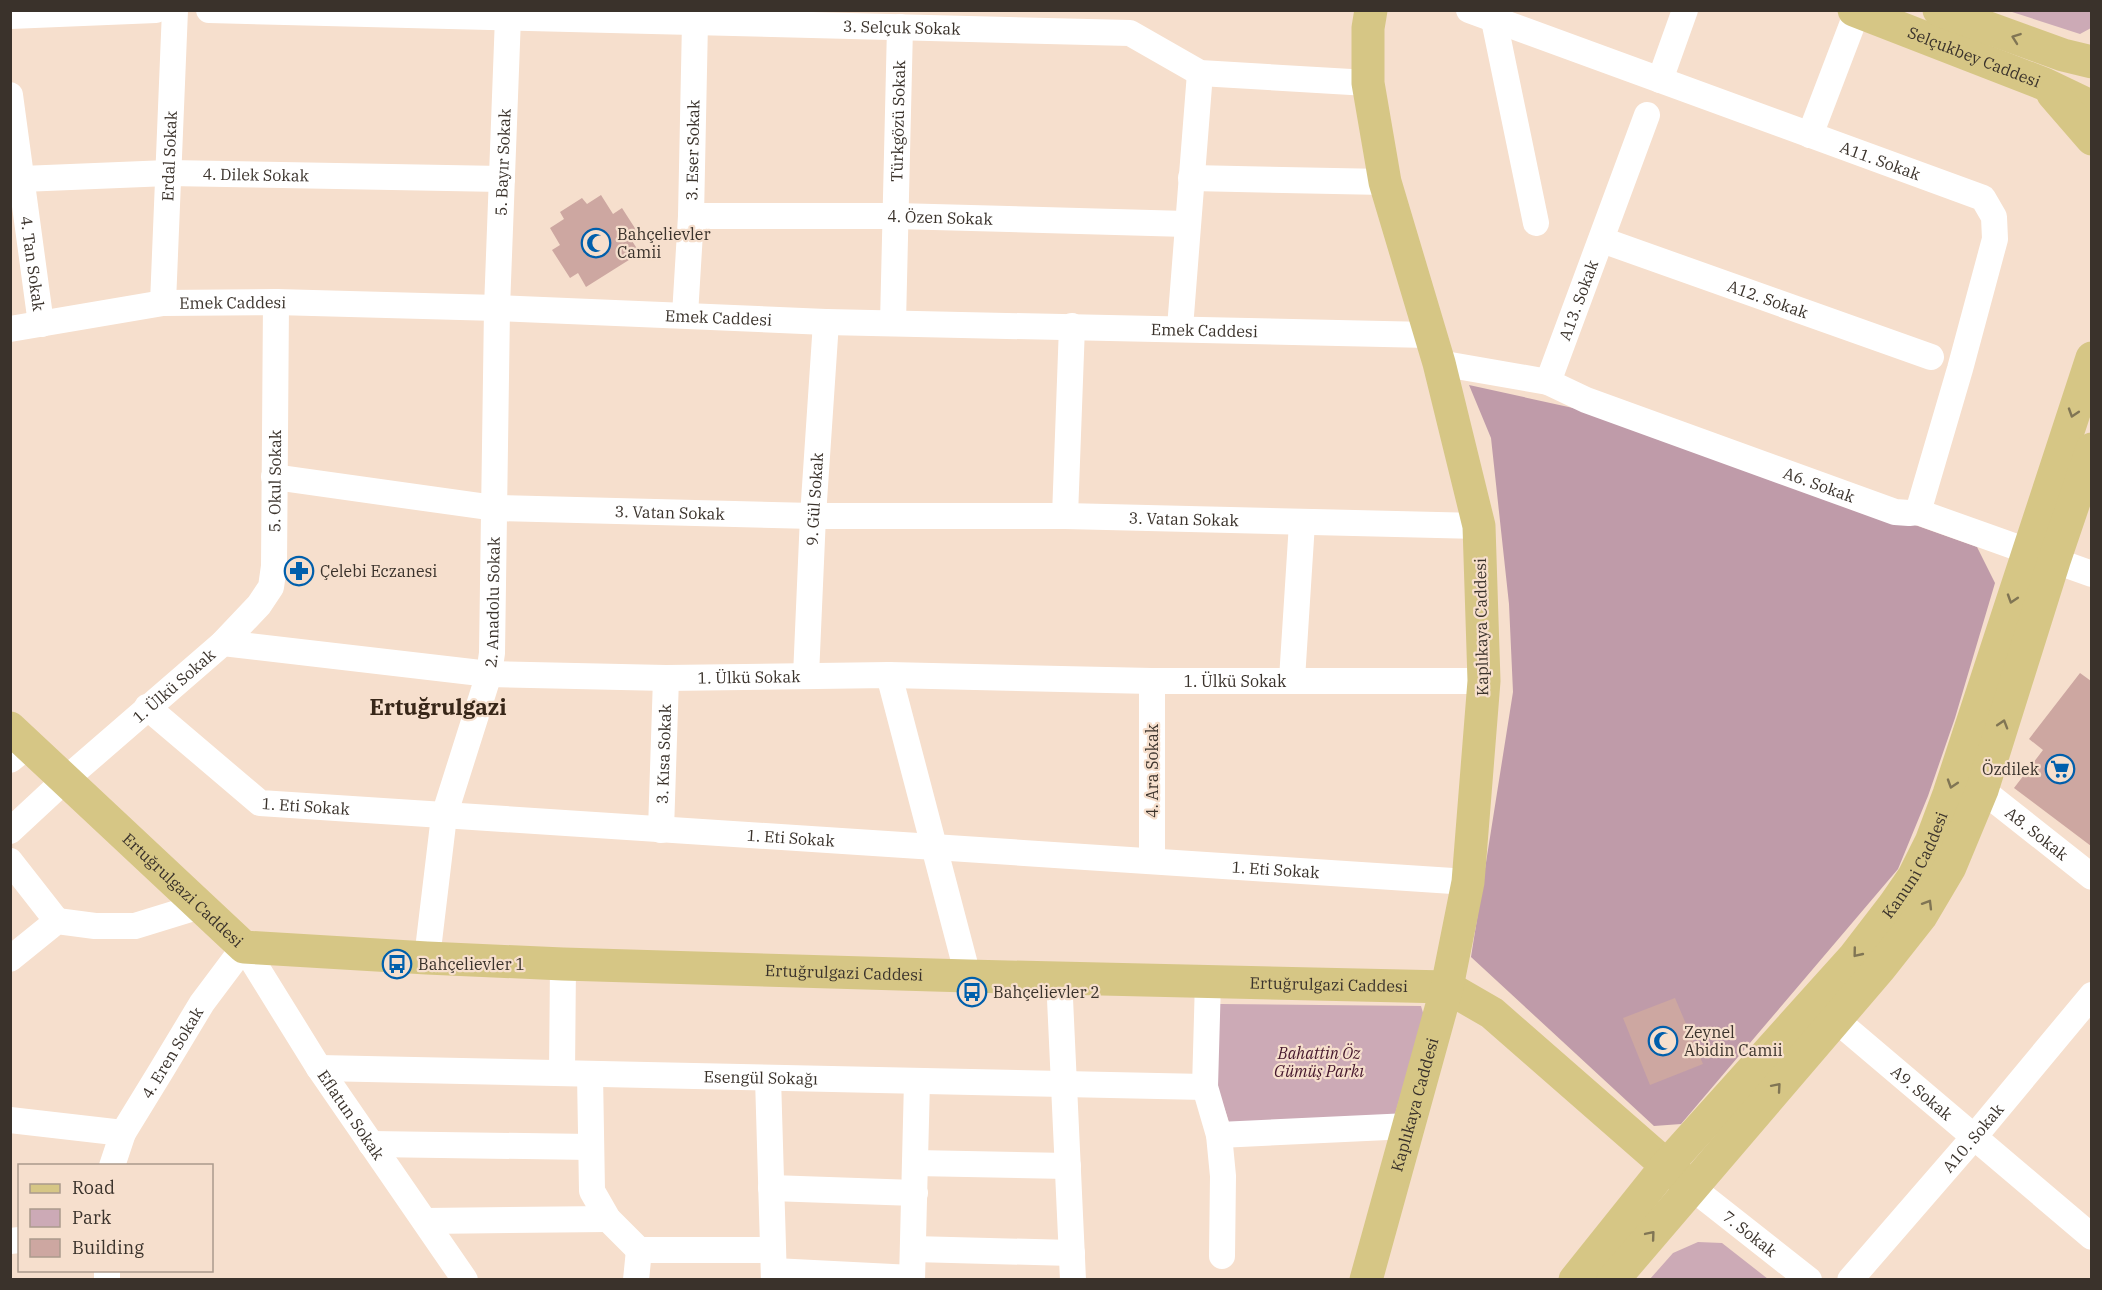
<svg xmlns="http://www.w3.org/2000/svg" width="2102" height="1290" font-family="'IBM Plex Serif',serif">
  <style>
    .green { fill: #ccaab6 }
    .forest { fill: #bf9ba9 }
    .building { fill: #cda7a1 }
    .lines { fill: none; stroke-linecap: round; stroke-linejoin: round }
    .minor { stroke: #fff; stroke-width: 26 }
    .major { stroke: #d6c685; stroke-width: 33 }
    .oneway { stroke: #807554 }
    .labels { text-anchor: middle; stroke-width: 4.5; stroke-linejoin: round; paint-order: stroke }
    .street-label { font-size: 16px; fill: #3a322b; stroke: #f6dfcd }
    .poi-label { font-size: 16px; fill: #3a322b; stroke: #f6dfcd; text-anchor: start }
    .park-label { font-size: 16px; font-style: italic; fill: #45172c; stroke: #f6dfcd }
    .district-label { font-size: 22px; font-weight: bold; fill: #372618; stroke: #f6dfcd }
  </style>
  <rect width="100%" height="100%" fill="#f6dfcd"/>
  <path class="green" d="M2009 11H2091V28L2080 34Z
    M1220 1004 1421 1006 1424 1016 1393 1121 1229 1122 1214 1078Z
    M1698 1242 1722 1243 1768 1279H1650L1673 1253Z"/>
  <path class="forest" d="M1469 385 1605 415 1977 547 1995 583 1955 718 1928 796 1898 869 1681 1124 1654 1126 1471 957 1513 692 1509 604 1491 438Z"/>
  <path class="building" d="M601 195 613 214 622 208 640 236 632 241 640 253 586 287 578 273 570 278 552 250 560 245 550 228 564 219 560 212 582 198 587 204Z
    M2080 673 2091 681V846L2014 788 2043 750 2029 739Z
    M1675 998 1703 1064 1650 1085 1623 1018Z"/>
  <g class="lines">
    <g class="minor">
      <path id="s1" d="M209 10 1130 33 1200 73 1368 83"/>
      <path id="s2" d="M1469 10 1983 198 1994 217 1995 239 1960 369 1918 512"/>
      <path d="M10 16 156 10"/>
      <path d="M1494 20 1536 223"/>
      <path d="M1660 80 1685 10"/>
      <path id="s3" d="M10 95 41 324"/>
      <path d="M1810 135 1857 12"/>
      <path d="M1191 178 1385 182"/>
      <path id="s4" d="M10 181 22 179 168 173 502 179"/>
      <path id="s5" d="M691 216H896L1187 224"/>
      <path id="s6" d="M1602 240 1931 357"/>
      <path id="s7" d="M163 303 175 10"/>
      <path id="s8" d="M685 315 691 216 695 22"/>
      <path id="s9" d="M893 323 900 27"/>
      <path d="M1180 328 1200 73"/>
      <path id="s10" d="M10 329 163 303 276 302 497 308 826 322 1429 335"/>
      <path id="s11" d="M1439 363 1548 382 1647 115"/>
      <path id="s12" d="M1548 382 1586 400 1895 512 1909 513 1918 512 2092 574"/>
      <path id="s13" d="M274 477 495 508 813 516H1065L1479 526"/>
      <path d="M1065 516 1072 326"/>
      <path id="s14" d="M223 643 259 605 271 587 274 566 276 302"/>
      <path d="M889 675 968 976"/>
      <path id="s15" d="M806 676 813 516 826 322"/>
      <path d="M1292 679 1302 523"/>
      <path d="M1152 681V861"/>
      <path id="s16" d="M147 707 260 803 1468 882"/>
      <path d="M10 760 29 745"/>
      <path id="s17" d="M1982 790 2092 877"/>
      <path id="s18" d="M661 830 666 678"/>
      <path id="s19" d="M10 831 66 779 223 643 489 674 666 678 889 675 1152 681H1484"/>
      <path d="M10 861 57 921"/>
      <path id="s20" d="M427 958 444 816 489 674 492 653 497 308 508 17"/>
      <path d="M10 959 57 921 95 926H135L200 906"/>
      <path d="M1059 977 1073 1280"/>
      <path d="M1208 981 1205 1087 1219 1135 1223 1176 1222 1256"/>
      <path id="s21" d="M1835 1019 2092 1237"/>
      <path id="s22" d="M319 1068 1205 1087"/>
      <path d="M562 1073 563 964"/>
      <path d="M590 1074 592 1191 608 1219 639 1250H773"/>
      <path d="M768 1078 774 1280"/>
      <path d="M10 1120 123 1133"/>
      <path d="M1219 1135 1409 1126"/>
      <path d="M371 1144 591 1147"/>
      <path d="M915 1163 1068 1166"/>
      <path id="s23" d="M112 1166 123 1133 161 1071 202 1003 244 947 319 1068 465 1280"/>
      <path id="s24" d="M1691 1187 1809 1280"/>
      <path d="M771 1188 915 1193"/>
      <path d="M425 1221 608 1219"/>
      <path d="M10 1241 20 1240"/>
      <path d="M913 1249 1072 1253"/>
      <path d="M107 1270V1280"/>
      <path d="M774 1271 912 1278"/>
      <path d="M636 1280 639 1250"/>
      <path d="M912 1280 917 1081"/>
      <path id="s25" d="M1850 1280 1974 1137 2092 995"/>
    </g>
    <g class="major">
      <path id="s26" d="M1854 10 2044 84 2092 107"/>
      <path d="M1939 10 2063 55 2092 62"/>
      <path d="M2053 94 2092 139"/>
      <path id="s27" d="M10 728 244 947 427 958 563 964 968 976 1447 987 1492 1013 1691 1187"/>
      <path id="s28" d="M1366 1280 1447 987 1468 882 1484 681 1479 526 1439 363 1385 182 1368 83V28L1371 10"/>
      <path id="s29" d="M1575 1280 1667 1165 1854 957 1894 905 1914 876 1931 842 1949 794 2092 358"/>
      <path d="M1613 1280 1880 968 1921 916 1950 867 1982 790 2054 561 2092 449"/>
    </g>
  </g>
  <defs><path id="oneway-chevron" d="M-2-3.5L2.5 0L-2 3.5" fill="none" stroke-width="1.6" stroke-linecap="round" stroke-linejoin="round" transform="scale(1.5)"/></defs>
  <g class="oneway">
    <use href="#oneway-chevron" transform="translate(2016 38) rotate(-160)"/>
    <use href="#oneway-chevron" transform="translate(2073 413) rotate(108)"/>
    <use href="#oneway-chevron" transform="translate(2012 599) rotate(108)"/>
    <use href="#oneway-chevron" transform="translate(2003 724) rotate(-73)"/>
    <use href="#oneway-chevron" transform="translate(1952 784) rotate(108)"/>
    <use href="#oneway-chevron" transform="translate(1928 904) rotate(-59)"/>
    <use href="#oneway-chevron" transform="translate(1857 953) rotate(129)"/>
    <use href="#oneway-chevron" transform="translate(1777 1087) rotate(-49)"/>
    <use href="#oneway-chevron" transform="translate(1651 1235) rotate(-50)"/>
  </g>
  <defs>
    <g id="mosque-ring" transform="scale(1.5)"><circle r="9.5" fill="#f6dfcd" stroke="#005fac" stroke-width="1.5"/><path d="M3.5-4.9A6 6 0 1 0 3.5 4.9A5 5 0 1 1 3.5-4.9Z" fill="#005fac"/></g>
    <g id="pharmacy-ring" transform="scale(1.5)"><circle r="9.5" fill="#f6dfcd" stroke="#005fac" stroke-width="1.5"/><path d="M-2-6h4v4h4v4h-4v4h-4v-4h-4v-4h4Z" fill="#005fac"/></g>
    <g id="supermarket-ring" transform="scale(1.5)"><circle r="9.5" fill="#f6dfcd" stroke="#005fac" stroke-width="1.5"/><path d="M-6-5.5h2.5l.6 2H6L4.5 2H-2.5L-4.4-4H-6ZM-1.5 3.2a1.3 1.3 0 1 0 .1 0ZM3 3.2a1.3 1.3 0 1 0 .1 0Z" fill="#005fac"/></g>
    <g id="bus-ring" transform="scale(1.5)"><circle r="9.5" fill="#f6dfcd" stroke="#005fac" stroke-width="1.5"/><path d="M-5-6H5V4H4V6H2V4H-2V6H-4V4H-5ZM-3.5-4V0h7V-4ZM-3.5 1.2v1.5H-2V1.2ZM2 1.2v1.5H3.5V1.2Z" fill="#005fac"/></g>
  </defs>
  <g fill-rule="evenodd">
    <use href="#mosque-ring" x="596" y="243"/>
    <use href="#pharmacy-ring" x="299" y="571"/>
    <use href="#supermarket-ring" x="2060" y="769"/>
    <use href="#bus-ring" x="397" y="964"/>
    <use href="#bus-ring" x="972" y="992"/>
    <use href="#mosque-ring" x="1663" y="1041"/>
  </g>
  <g class="labels">
    <g class="street-label">
      <text dy="6" stroke="none"><textPath href="#s1" startOffset="693">3. Selçuk Sokak</textPath></text>
      <text dy="6" stroke="none"><textPath href="#s26" startOffset="129">Selçukbey Caddesi</textPath></text>
      <text dy="6" stroke="none"><textPath href="#s9" startOffset="202">Türkgözü Sokak</textPath></text>
      <text dy="6" stroke="none"><textPath href="#s8" startOffset="165">3. Eser Sokak</textPath></text>
      <text dy="6" stroke="none"><textPath href="#s7" startOffset="147">Erdal Sokak</textPath></text>
      <text dy="6" stroke="none"><textPath href="#s2" startOffset="438">A11. Sokak</textPath></text>
      <text dy="6" stroke="none"><textPath href="#s20" startOffset="804">5. Bayır Sokak</textPath></text>
      <text dy="6" stroke="none"><textPath href="#s4" startOffset="246">4. Dilek Sokak</textPath></text>
      <text dy="6" stroke="none"><textPath href="#s5" startOffset="249">4. Özen Sokak</textPath></text>
      <text dy="6" stroke="none"><textPath href="#s3" startOffset="170">4. Tan Sokak</textPath></text>
      <text dy="6" stroke="none"><textPath href="#s6" startOffset="176">A12. Sokak</textPath></text>
      <text dy="6" stroke="none"><textPath href="#s11" startOffset="198">A13. Sokak</textPath></text>
      <text dy="6" stroke="none"><textPath href="#s10" startOffset="225">Emek Caddesi</textPath></text>
      <text dy="6" stroke="none"><textPath href="#s10" startOffset="711">Emek Caddesi</textPath></text>
      <text dy="6" stroke="none"><textPath href="#s10" startOffset="1197">Emek Caddesi</textPath></text>
      <text dy="6" stroke="none"><textPath href="#s14" startOffset="180">5. Okul Sokak</textPath></text>
      <text dy="6" stroke="none"><textPath href="#s12" startOffset="290">A6. Sokak</textPath></text>
      <text dy="6" stroke="none"><textPath href="#s15" startOffset="177">9. Gül Sokak</textPath></text>
      <text dy="6" stroke="none"><textPath href="#s13" startOffset="398">3. Vatan Sokak</textPath></text>
      <text dy="6" stroke="none"><textPath href="#s13" startOffset="912">3. Vatan Sokak</textPath></text>
      <text dy="6" stroke="none"><textPath href="#s20" startOffset="364">2. Anadolu Sokak</textPath></text>
      <text transform="translate(1481 627) rotate(-91)" y="6">Kaplıkaya Caddesi</text>
      <text dy="6" stroke="none"><textPath href="#s19" startOffset="812">1. Ülkü Sokak</textPath></text>
      <text dy="6" stroke="none"><textPath href="#s19" startOffset="1298">1. Ülkü Sokak</textPath></text>
      <text dy="6" stroke="none"><textPath href="#s19" startOffset="219">1. Ülkü Sokak</textPath></text>
      <text dy="6" stroke="none"><textPath href="#s18" startOffset="76">3. Kısa Sokak</textPath></text>
      <text transform="translate(1152 771) rotate(-90)" y="6">4. Ara Sokak</text>
      <text dy="6" stroke="none"><textPath href="#s16" startOffset="194">1. Eti Sokak</textPath></text>
      <text dy="6" stroke="none"><textPath href="#s17" startOffset="70">A8. Sokak</textPath></text>
      <text dy="6" stroke="none"><textPath href="#s16" startOffset="680">1. Eti Sokak</textPath></text>
      <text dy="6" stroke="none"><textPath href="#s29" startOffset="538">Kanuni Caddesi</textPath></text>
      <text dy="6" stroke="none"><textPath href="#s16" startOffset="1166">1. Eti Sokak</textPath></text>
      <text dy="6" stroke="none"><textPath href="#s27" startOffset="237">Ertuğrulgazi Caddesi</textPath></text>
      <text dy="6" stroke="none"><textPath href="#s27" startOffset="921">Ertuğrulgazi Caddesi</textPath></text>
      <text dy="6" stroke="none"><textPath href="#s27" startOffset="1406">Ertuğrulgazi Caddesi</textPath></text>
      <text dy="6" stroke="none"><textPath href="#s23" startOffset="129">4. Eren Sokak</textPath></text>
      <text dy="6" stroke="none"><textPath href="#s22" startOffset="442">Esengül Sokağı</textPath></text>
      <text dy="6" stroke="none"><textPath href="#s21" startOffset="114">A9. Sokak</textPath></text>
      <text dy="6" stroke="none"><textPath href="#s28" startOffset="182">Kaplıkaya Caddesi</textPath></text>
      <text dy="6" stroke="none"><textPath href="#s23" startOffset="456">Eflatun Sokak</textPath></text>
      <text dy="6" stroke="none"><textPath href="#s25" startOffset="188">A10. Sokak</textPath></text>
      <text dy="6" stroke="none"><textPath href="#s24" startOffset="75">7. Sokak</textPath></text>
    </g>
    <g class="poi-label">
      <text x="617" y="240">Bahçelievler<tspan x="617" dy="18">Camii</tspan></text>
      <text x="320" y="577">Çelebi Eczanesi</text>
      <text x="2039" y="775" text-anchor="end">Özdilek</text>
      <text x="418" y="970">Bahçelievler 1</text>
      <text x="993" y="998">Bahçelievler 2</text>
      <text x="1684" y="1038">Zeynel<tspan x="1684" dy="18">Abidin Camii</tspan></text>
    </g>
    <g class="park-label">
      <text x="1319" y="1059">Bahattin Öz<tspan x="1319" dy="18">Gümüş Parkı</tspan></text>
    </g>
    <g class="district-label">
      <text x="438" y="715">Ertuğrulgazi</text>
    </g>
  </g>
  <rect width="2102" height="1290" fill="none" stroke="#3a322b" stroke-width="24"/>
  <rect x="18" y="1164" width="195" height="108" fill="#f6dfcd" stroke="#ab9a8c" stroke-width="1.5"/>
  <rect x="30" y="1184" width="30" height="9" fill="#d6c685" stroke="#ab9a8c" stroke-width="1.5"/>
  <text x="72" y="1194" font-size="18" fill="#3a322b">Road</text>
  <rect x="30" y="1209" width="30" height="18" fill="#ccaab6" stroke="#ab9a8c" stroke-width="1.5"/>
  <text x="72" y="1224" font-size="18" fill="#3a322b">Park</text>
  <rect x="30" y="1239" width="30" height="18" fill="#cda7a1" stroke="#ab9a8c" stroke-width="1.5"/>
  <text x="72" y="1254" font-size="18" fill="#3a322b">Building</text>
</svg>
